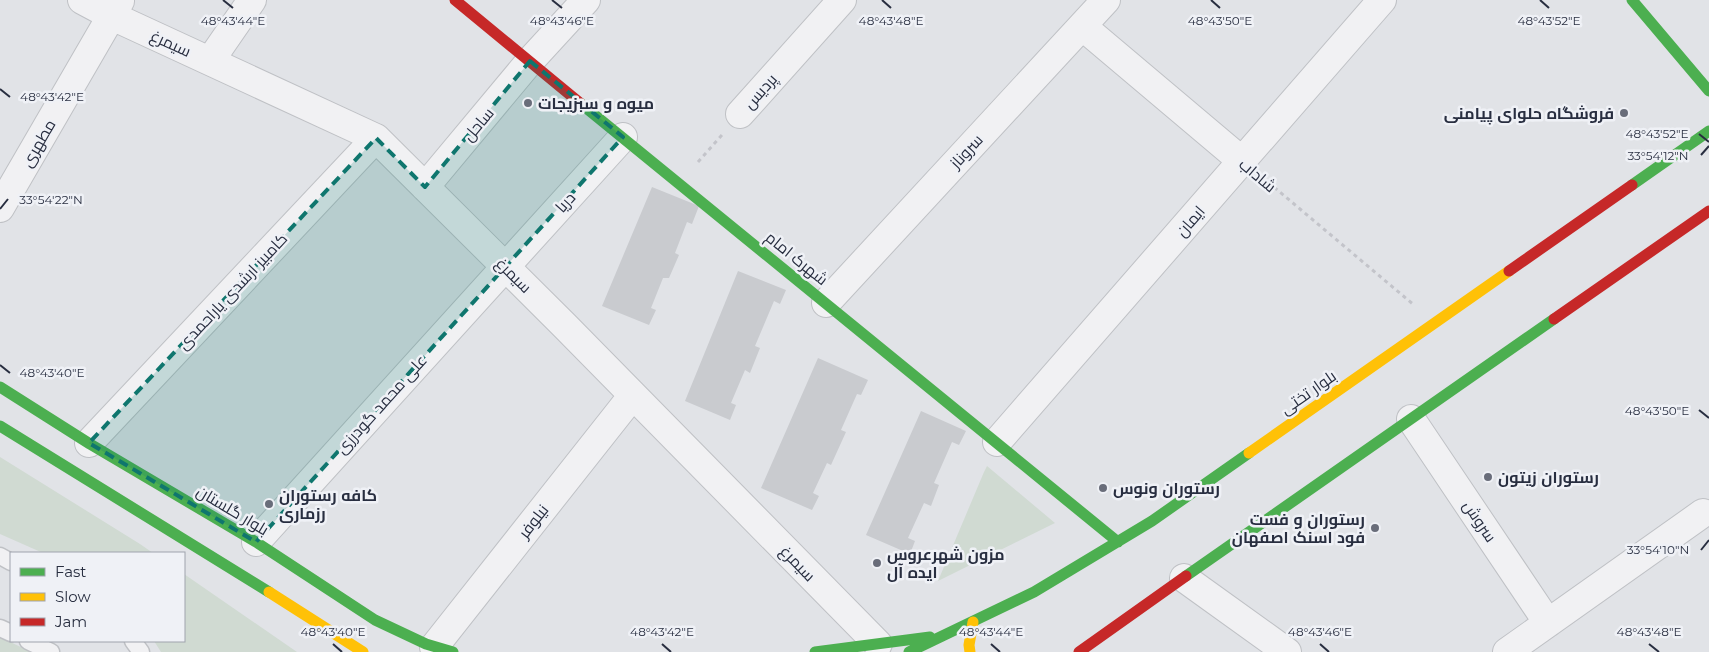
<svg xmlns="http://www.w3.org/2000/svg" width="1709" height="652" font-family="Montserrat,Cairo,sans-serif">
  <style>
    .green { fill: #d0dad2 }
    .building { fill: #c9cbcf }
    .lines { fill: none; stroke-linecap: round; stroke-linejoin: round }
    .lane-casing { stroke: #bfc1c5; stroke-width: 19 }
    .street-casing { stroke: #bfc1c5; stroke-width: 30 }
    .path { stroke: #c3c4ca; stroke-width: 3; stroke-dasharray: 4 4; stroke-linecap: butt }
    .lane { stroke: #f1f1f3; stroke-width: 16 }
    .street { stroke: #f1f1f3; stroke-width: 28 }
    .fast { stroke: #4caf50; stroke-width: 11 }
    .slow { stroke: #ffc107; stroke-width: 11 }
    .jam { stroke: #c62828; stroke-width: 11 }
    .marked { fill: #0f766e; fill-opacity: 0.2; stroke: #0f766e; stroke-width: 4; stroke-dasharray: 10 6; stroke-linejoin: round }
    .ticks { fill: none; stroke: #282e40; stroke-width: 2 }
    .poi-dot { fill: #696d7a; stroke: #eff1f6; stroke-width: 2 }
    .labels { text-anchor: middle; stroke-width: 5; stroke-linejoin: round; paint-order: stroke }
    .street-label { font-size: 16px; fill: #282e40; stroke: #eff1f6 }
    .poi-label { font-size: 16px; font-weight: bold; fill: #282e40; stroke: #eff1f6; text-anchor: start }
    .ticks-label { font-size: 12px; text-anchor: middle; fill: #282e40; stroke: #eff1f6; stroke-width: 5; stroke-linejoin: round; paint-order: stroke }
  </style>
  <rect width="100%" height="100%" fill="#e1e3e7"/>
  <path class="green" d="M0 457 140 544 153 553H43L0 534Z
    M987 466 1055 523 938 581 984 472Z
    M184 574 297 652H161L154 641H184Z
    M0 637 31 652H0Z"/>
  <path class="building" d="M652 187 699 206 692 224 687 222 675 253 679 255 669 278H663L651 308 656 310 649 325 602 306Z
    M738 271 786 290 780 304 774 301 755 346 760 348 750 373 745 370 731 403 736 405 730 420 685 401Z
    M818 358 868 380 861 395 857 394 841 430 846 432 831 465 827 463 813 493 819 496 812 510 761 488Z
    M921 411 966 431 959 445 952 442 934 483 939 485 931 506 924 503 908 538 915 541 910 554 866 535Z"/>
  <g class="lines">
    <g class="lane-casing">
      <path id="lane" d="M0 556 11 562
        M0 628 11 633
        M28 641 51 652
        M133 641 141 652"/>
    </g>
    <g class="street-casing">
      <path id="street" d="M82 0 112 16 376 138 564 325 878 644
        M1082 26 1242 161
        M210 61 252 0
        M740 114 842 0
        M425 187 530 61 586 0
        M0 208 120 1
        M826 303 1106 0
        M1411 419 1548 623
        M997 442 1382 0
        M89 443 376 138
        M256 542 623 137
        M1184 578 1287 652
        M434 647 633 395
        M1507 652 1703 513"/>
    </g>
    <path class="path" d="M698 162 722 135
      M1262 177 1414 305"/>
    <use href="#lane" class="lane"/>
    <use href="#street" class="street"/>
    <path class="fast" d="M1632 0 1709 91
      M580 103 1118 542
      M1632 185 1709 131
      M0 387 90 444 256 542 375 620 426 644 453 652
      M0 426 269 592
      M1186 576 1554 319
      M815 652 930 637
      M909 652 1034 592 1152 521 1249 453"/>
    <path class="slow" d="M1249 453 1509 271
      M269 592 363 652
      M970 652 969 645 973 622"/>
    <path class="jam" d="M455 0 580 103
      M1509 271 1632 185
      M1554 319 1709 211
      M1079 652 1186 576"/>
  </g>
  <path class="marked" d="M530 61 623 137 256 542 89 443 376 138 425 187Z"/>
  <path class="ticks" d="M223 0 233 8M552 0 562 8M882 0 891 8M1211 0 1220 8M1540 0 1549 8M0 89 10 97M1699 134 1709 142M1701 155 1709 146M0 209 8 199M0 365 10 373M1699 410 1709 418M1701 550 1709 540M333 644 342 652M662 644 671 652M991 644 1000 652M1320 644 1329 652M1649 644 1659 652"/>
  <g class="poi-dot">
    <circle cx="528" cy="103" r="5"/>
    <circle cx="1624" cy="113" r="5"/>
    <circle cx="1488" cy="477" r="5"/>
    <circle cx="1103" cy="488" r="5"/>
    <circle cx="269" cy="504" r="5"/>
    <circle cx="1375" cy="528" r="5"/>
    <circle cx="877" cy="563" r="5"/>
  </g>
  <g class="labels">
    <g class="street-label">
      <text transform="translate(171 43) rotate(25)" y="6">سیمرغ</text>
      <text transform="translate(760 91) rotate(-48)" y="6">پردیس</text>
      <text transform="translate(478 124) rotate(-50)" y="6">ساحل</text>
      <text transform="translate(38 143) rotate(-60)" y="6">مطهری</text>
      <text transform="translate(966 151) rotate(-47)" y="6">سروناز</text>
      <text transform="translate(1258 175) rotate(40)" y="6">شاداب</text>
      <text transform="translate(565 202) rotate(-48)" y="6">دریا</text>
      <text transform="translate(1190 221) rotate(-49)" y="6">ایمان</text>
      <text transform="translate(797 258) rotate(39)" y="6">شهرک امام</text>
      <text transform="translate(514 275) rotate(45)" y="6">سیمرغ</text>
      <text transform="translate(232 291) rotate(-47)" y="6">کامبیز ارشدی یاراحمدی</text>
      <text transform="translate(1308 392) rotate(-35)" y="6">بلوار تختی</text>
      <text transform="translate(381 404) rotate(-48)" y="6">علی محمد گودرزی</text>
      <text transform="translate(233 510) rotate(31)" y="6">بلوار گلستان</text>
      <text transform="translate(533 521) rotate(-52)" y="6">نیلوفر</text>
      <text transform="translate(1480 521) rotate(56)" y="6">سروش</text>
      <text transform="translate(798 563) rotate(46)" y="6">سیمرغ</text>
    </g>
    <g class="poi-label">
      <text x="538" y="109">میوه و سبزیجات</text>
      <text x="1614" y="119" text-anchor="end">فروشگاه حلوای پیامنی</text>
      <text x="1498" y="483">رستوران زیتون</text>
      <text x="1113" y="494">رستوران ونوس</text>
      <text x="279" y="501">کافه رستوران<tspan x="279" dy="18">رزماری</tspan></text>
      <text x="1365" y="525" text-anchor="end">رستوران و فست<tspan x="1365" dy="18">فود اسنک اصفهان</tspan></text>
      <text x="887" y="560">مزون شهرعروس<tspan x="887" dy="18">ایده آل</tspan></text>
    </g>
  </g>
  <g class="ticks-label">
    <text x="233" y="25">48°43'44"E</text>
    <text x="562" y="25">48°43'46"E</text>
    <text x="891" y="25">48°43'48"E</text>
    <text x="1220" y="25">48°43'50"E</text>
    <text x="1549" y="25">48°43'52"E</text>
    <text x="52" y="101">48°43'42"E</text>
    <text x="1657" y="138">48°43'52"E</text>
    <text x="1658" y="160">33°54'12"N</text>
    <text x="51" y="204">33°54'22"N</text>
    <text x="52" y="377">48°43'40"E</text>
    <text x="1657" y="415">48°43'50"E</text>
    <text x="1658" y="554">33°54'10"N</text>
    <text x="333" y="636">48°43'40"E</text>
    <text x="662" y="636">48°43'42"E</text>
    <text x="991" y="636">48°43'44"E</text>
    <text x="1320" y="636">48°43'46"E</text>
    <text x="1649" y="636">48°43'48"E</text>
  </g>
  <rect x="10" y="552" width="175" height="90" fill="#eff1f6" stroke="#9fa3ad"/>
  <rect x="20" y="568" width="25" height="8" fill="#4caf50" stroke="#9fa3ad"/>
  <text x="55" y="577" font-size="15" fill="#282e40">Fast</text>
  <rect x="20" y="593" width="25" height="8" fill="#ffc107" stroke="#9fa3ad"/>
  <text x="55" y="602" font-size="15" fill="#282e40">Slow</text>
  <rect x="20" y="618" width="25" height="8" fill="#c62828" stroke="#9fa3ad"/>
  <text x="55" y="627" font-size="15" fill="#282e40">Jam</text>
</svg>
